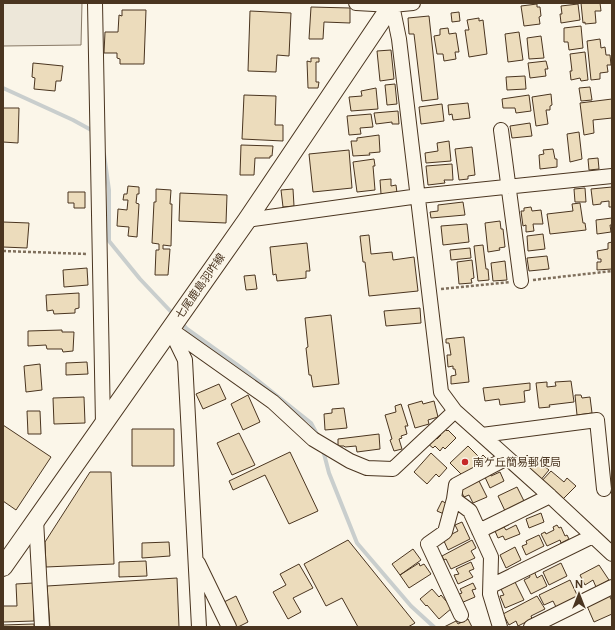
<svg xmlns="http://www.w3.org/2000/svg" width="615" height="630" font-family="'DM Sans','Noto Sans JP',sans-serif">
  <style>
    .parking { fill: #ede7d9; stroke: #887966 }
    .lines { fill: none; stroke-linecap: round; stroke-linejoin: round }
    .stream { stroke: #c9cecd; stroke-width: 4 }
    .building { fill: #ecdcbc; stroke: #4a3520 }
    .minor-casing { stroke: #4a3520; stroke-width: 16 }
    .major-casing { stroke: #4a3520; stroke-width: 20 }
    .path { stroke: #7f6f5c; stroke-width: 2.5; stroke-dasharray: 3 2; stroke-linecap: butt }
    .minor { stroke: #fbf6e9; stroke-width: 14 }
    .major { stroke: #fbf6e9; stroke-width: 18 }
    .poi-dot { fill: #c62828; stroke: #fbf6e9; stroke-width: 1.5 }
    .labels { text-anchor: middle; stroke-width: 3; stroke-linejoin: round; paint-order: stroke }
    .street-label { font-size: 11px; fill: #4a3520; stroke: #fbf6e9 }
    .poi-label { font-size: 11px; fill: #4a3520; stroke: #fbf6e9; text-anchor: start }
  </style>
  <rect width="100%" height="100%" fill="#fbf6e9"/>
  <path class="parking" d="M3 3H82L81 45 3 46Z"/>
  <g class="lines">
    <path class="stream" d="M3 88 73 120 93 131
      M104 154 109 190V241L140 279 175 316
      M181 322 187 329 247 372 311 423 318 436
      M323 450 329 473 357 543 411 606 434 627"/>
  </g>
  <path class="building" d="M581 3H601H600L601 11H595L596 23 585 24V22L583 23Z
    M537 4V7H540L541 16 539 17 540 24 524 26 521 6Z
    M578 4 580 20 561 23 560 14H562L561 6Z
    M311 7 350 8V23L324 22 323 39H309Z
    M122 10H146L144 64H120V59L117 58V53H104L105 32H118L119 15 122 16Z
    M250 11 291 13 289 56 277 55 276 72 248 71Z
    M459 12 460 21 452 22 451 13Z
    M429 16 438 99 422 101 414 34H409L408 18Z
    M479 18V21L483 20 487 54 469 57 465 30H469L467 20Z
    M581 26 583 48 569 50 568 42H564V28Z
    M448 28 449 34 456 33 459 52H455L456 59 444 61 443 54H437L434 36 440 35V29Z
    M519 32 523 60 508 62 505 34Z
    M541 36 544 58 529 59 527 38Z
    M600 39 601 48 605 47 606 55H610L611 65H607L608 72 600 73V79L591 80 587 41Z
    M391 50 394 79 380 81 377 51Z
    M585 52 588 80 581 81 580 78 571 80 570 71H572L570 54Z
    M311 58H319V62H316V82H319L318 88H308L307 61 311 62Z
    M546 61 548 69H545L546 76 530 78 528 63Z
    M33 63 63 66 61 81H56L55 91 34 89 35 78 32 77Z
    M525 76 526 89 507 90 506 77Z
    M395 84 397 104 387 105 385 85Z
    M590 87 592 100 581 101 579 88Z
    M376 88 378 109 351 111 349 97 362 96 361 91Z
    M551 94 552 105 550 106V110H546L548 124 536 126 532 97Z
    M244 95 276 96 275 125H283V141L242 139Z
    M529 95 531 111 516 113 515 108H503L502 99Z
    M612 99V118L593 120 594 133 584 135 580 103Z
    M468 103 470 118 453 120 452 114 449 115 448 105Z
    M442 104 444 121 421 124 419 107Z
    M3 108H19L18 143 3 142Z
    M398 111 399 124H392V122L376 124 374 113Z
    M371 114 373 127 360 128 361 134 349 135 347 116Z
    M530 123 532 136 512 138 510 126Z
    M579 132 582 159 570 162 567 134Z
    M379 135 380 152 369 153 370 155 353 156 351 141H357V138Z
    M449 141 451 161 426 163 425 153 438 151 437 143Z
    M241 145 273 146 272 156H270V158H255L254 175H240Z
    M472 147 475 175 468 176V179L459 180 455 149Z
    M553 149 555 159H557V167L540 169 539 155 544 154 543 150Z
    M349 150 352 188 313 192 309 154Z
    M598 158 599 169 589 170 588 159Z
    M374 159 375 166H373L375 190 357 192 353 162Z
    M452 164 453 180H444L445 183 428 185 426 166Z
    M391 179V186L396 185 397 193 381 194 380 180Z
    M128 186 139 187V194H137L136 203 139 204 137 237 128 236 129 227 117 226 118 209 127 210 128 200H123L124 194H127Z
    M612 187V207H609V201L601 202V204L593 205 591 189Z
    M585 188 586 202H575L574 189Z
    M156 189 171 190 170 204H172L171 246 163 245V249H170L168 275H155L156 250H159V244L152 243 154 202H156Z
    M293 189 294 206 283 207 281 190Z
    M68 192H85V208H74V203H68Z
    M180 193 227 195 226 223 179 221Z
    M463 202 465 215 431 218 430 212 438 211V205Z
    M580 203 583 223H585L586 230 550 234 547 214 573 211 572 204Z
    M531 207 532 211 541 210 543 224H533L534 231 526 232V225L523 226 521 211H524V208Z
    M612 218V225H610L611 232 597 234 596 220Z
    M500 221 501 229H503L505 247 499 248 500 250 488 252 485 223Z
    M3 222 29 223 27 248 3 247Z
    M467 224 469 242 443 245 441 226Z
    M543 234 545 249 528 251 527 236Z
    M369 235 371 254 392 252 393 260 414 257 418 291 369 296 365 262H363L360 236Z
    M612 242V269L597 270V262H601V259H598L597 251 608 249V243Z
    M307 243 310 271H306V278L277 281 276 274 273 275 270 247Z
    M483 245 486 269H488L489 280 478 281 474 246Z
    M470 248 471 258 451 260 450 250Z
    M547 256 549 269 529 271 527 258Z
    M472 260 474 278 471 279 472 283 459 284 457 262Z
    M505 261 507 280 493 281 491 263Z
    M87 268 88 285 64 287 63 270Z
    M255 275 257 289 246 290 244 276Z
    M79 293V308L75 309V313L54 314 53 310 47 311 46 295Z
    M420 308 421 323 386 326 384 311Z
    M331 315 339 384 313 387 311 375H309L306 348 308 347 305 318Z
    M62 330V332H74L73 351 63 352 62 349H47L46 345 28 346V331Z
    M464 337 469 382 451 384V376L456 375 455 369H453V366L448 367 447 355H451L449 343H446V339Z
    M87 362 88 374 66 375V363Z
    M40 364 42 390 26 392 24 366Z
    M571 381 574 402 549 405 550 407 539 408 536 383 547 382V387L556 386 555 382Z
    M530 383V390L524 391 525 402 500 405 499 399 485 401 483 388Z
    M219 384 226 399 203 409 196 394Z
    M248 395 260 422 243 430 231 404Z
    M575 395H581L582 398 590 397 592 413 577 415Z
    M84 397 85 423 54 424 53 398Z
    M422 401 423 404 434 401 438 417 428 420 429 424 415 428 408 405Z
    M401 404 408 426H405L407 434 401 436 402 438 399 439 402 449 394 451 390 440 392 439 385 415 396 412 395 406Z
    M344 408 347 428 325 430 324 414 332 413V409Z
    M27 411H40L41 434H28Z
    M3 425 51 457 16 510 3 501Z
    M443 427 447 431 448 430 456 438 445 449 443 447 440 451 435 446 433 448 427 443 433 436 437 439 441 435 438 433Z
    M132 429H174V466H132Z
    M239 433 255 465 232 475 217 443Z
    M379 434 380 449 357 452 356 446 345 447 344 446H338V439Z
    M468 446 480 458 483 455 488 460 484 464 480 461 463 476 450 463Z
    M290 452 318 511 289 524 265 475 233 490 229 481Z
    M431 453 447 468 439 477 436 474 427 484 414 472Z
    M527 455 535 463 537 460 549 470 539 482 519 464Z
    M551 471 564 482 567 478 576 486 562 500 539 484Z
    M90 472H111L114 564 46 567 45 542Z
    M500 472 504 481 490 488 484 475 489 473 491 476Z
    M479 481 487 497 473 503 469 495 464 497 460 489Z
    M517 487 525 503 506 513 498 496Z
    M442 501 449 505 444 514 437 511Z
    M541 513 544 522 529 528 526 519Z
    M462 522 470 539 448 550 444 541 449 538 448 536 458 531 455 525Z
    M516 525 520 534 505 540 503 536 498 538 495 531 504 527 506 530Z
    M557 525 559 528 561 527 565 536 567 535 569 539 561 543 560 540 547 546 541 534 545 532 546 534 554 530 553 527Z
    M539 535 544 546 526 555 522 546 527 544 526 541Z
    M348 540 415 623 408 627H358L342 598 326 606 304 564Z
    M472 540 476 548 471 551 475 558 451 569 446 559 444 560 442 556Z
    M169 542 170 556 142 558V543Z
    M515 547 521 560 506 568 500 555Z
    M413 549 421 560 400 575 392 564Z
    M146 561 147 576 119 577V562Z
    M471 562 474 569 469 571 473 577 458 584 454 575 459 574 456 569Z
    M419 563 420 566 424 564 431 574 409 588 400 575Z
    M561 563 567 576 549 585 543 572Z
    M299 564 313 588 293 598 301 612 288 619 273 592 286 585 280 574Z
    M599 565 609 580 596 587 593 580 585 585 580 575Z
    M534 571 537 578 542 575 547 586 531 594 524 580 530 577 529 574Z
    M177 578 179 627H50L47 586Z
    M570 580 578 597 556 607 553 601 544 605 539 595Z
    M515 582 524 600 505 608 500 596 504 595 501 589Z
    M33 583 34 621 3 622V606H17L16 584Z
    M473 583 476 589 472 590 475 597 461 603 457 595 462 593 460 589Z
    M432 589 439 597 441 595 452 608 439 619 427 605 426 606 420 599Z
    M609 595 612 601V614L594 622 587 606Z
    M236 596 248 622 238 627H236L224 602Z
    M537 596 545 609 531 616 532 619 518 626 516 621 509 625 503 614Z
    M468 619 472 627H444L456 621 458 624Z
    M34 624V627H3V625Z"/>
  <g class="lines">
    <g class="minor-casing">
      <path id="minor" d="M95 3 103 424
        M356 3 392 5 413 3
        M392 5 399 39 441 392 455 411 550 496 612 554
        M501 130 521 281
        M247 220 419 196 612 176
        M170 329 273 402 313 439 350 461 367 468 393 469 455 411
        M170 329 185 360 199 627
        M482 435 597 420 604 489
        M454 499 445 532 428 544 461 615
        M36 520 42 627
        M479 531 550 496
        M198 563 229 627
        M491 586 593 536
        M500 627 490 594 491 557 470 511 454 499 456 485 507 458
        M531 627 612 587"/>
    </g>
    <g class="major-casing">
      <path id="major" d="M3 567 247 220 393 3"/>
    </g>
    <path class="path" d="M3 251 87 254
      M533 280 612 271
      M441 289 510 282"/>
    <use href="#minor" class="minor"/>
    <use href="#major" class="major"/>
  </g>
  <circle class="poi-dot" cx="465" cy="462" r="4"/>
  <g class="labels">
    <g class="street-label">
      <text transform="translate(200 286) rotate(-55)" y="4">七尾鹿島羽咋線</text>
    </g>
    <g class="poi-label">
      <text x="473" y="466">南ケ丘簡易郵便局</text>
    </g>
  </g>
  <rect width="615" height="630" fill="none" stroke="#4a3520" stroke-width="8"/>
  <g transform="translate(579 594)" stroke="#fbf6e9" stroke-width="3" paint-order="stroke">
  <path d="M0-3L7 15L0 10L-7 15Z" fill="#4a3520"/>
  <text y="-6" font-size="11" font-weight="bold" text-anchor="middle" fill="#4a3520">N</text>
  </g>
</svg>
